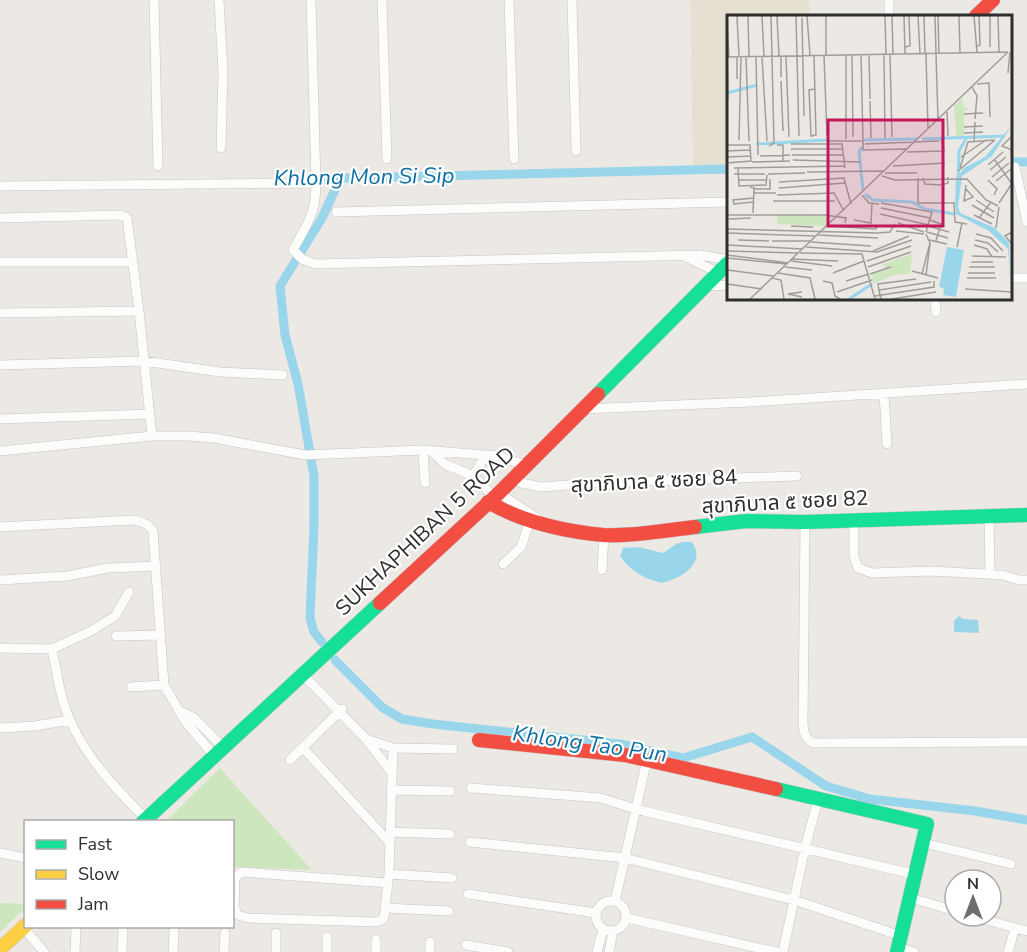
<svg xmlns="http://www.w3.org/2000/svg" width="1027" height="952" font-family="'Nunito Sans','Noto Sans Thai',sans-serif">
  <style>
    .education { fill: #e6e0d3 }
    .green { fill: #cee6be }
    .water { fill: #99d6ec }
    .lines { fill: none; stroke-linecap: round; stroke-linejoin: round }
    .canal { stroke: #99d6ec; stroke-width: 9 }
    .street-casing { stroke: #c5c4c5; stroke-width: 10 }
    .fast-casing { stroke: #c5c4c5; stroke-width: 15 }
    .slow-casing { stroke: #c5c4c5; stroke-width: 15 }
    .jam-casing { stroke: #c5c4c5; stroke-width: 15 }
    .street { stroke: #fcfcfb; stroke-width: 9 }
    .fast { stroke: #16e098; stroke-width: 14 }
    .slow { stroke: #ffcf43; stroke-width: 14 }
    .jam { stroke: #f24e42; stroke-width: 14 }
    .labels { text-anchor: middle; stroke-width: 4.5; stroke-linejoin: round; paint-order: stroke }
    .street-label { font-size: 21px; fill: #2e2e2e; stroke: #fff }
    .water-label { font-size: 22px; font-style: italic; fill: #0d6fa3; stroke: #fff }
    .inset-river { fill: none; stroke: #99d6ec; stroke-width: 3 }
    .inset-road { fill: none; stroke: #a09e9b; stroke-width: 1.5 }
    .view { fill: #c2185b; fill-opacity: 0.15; stroke: #c2185b; stroke-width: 3 }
    .inset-edge { fill: none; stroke: #2e2e2e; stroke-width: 3 }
  </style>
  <rect width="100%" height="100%" fill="#ece8e4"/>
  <path class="education" d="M690 0H809L810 16H728V165L693 166Z"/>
  <path class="green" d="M220 768 312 870 233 867 232 822 166 821Z
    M0 903 25 904 26 907 0 932Z"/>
  <path class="water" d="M683 542H692C707 564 681 578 662 583 645 579 630 571 620 556L623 548 638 547 663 553 676 544Z
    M959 616 963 619 978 620 979 633 954 632V621Z"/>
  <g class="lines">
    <path class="canal" d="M1010 162H1027
      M308 179 728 169
      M322 642 314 632 310 618 314 526V476L298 384 285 335 280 286 322 218 340 179
      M335 660 383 708 402 719 433 724 620 744 683 758 752 737 826 786 870 799 975 811 1027 820"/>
    <g class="street-casing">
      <path id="street" d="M154 0 158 166
        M219 0 223 71 221 148
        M382 0 387 159
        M509 0 514 159
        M572 0 576 151
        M889 0V16
        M1015 167 1027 222
        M316 183C316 214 307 224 293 250L302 259 315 264 700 255 728 260
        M0 186 316 183 311 0
        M336 212 728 202
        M0 218 120 215 127 218 139 311 152 436
        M686 257 719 273
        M0 262H133
        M1010 278H1027
        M706 286 728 285
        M935 298 936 312
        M0 313 139 311
        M0 365 144 361 220 372 283 375
        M884 393 887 444
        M583 409 750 402 1027 384
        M0 419 149 414
        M423 450 425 483
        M0 451 152 436H188L214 438 305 455 423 450 497 456 526 465
        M431 451 445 464 473 476 494 497
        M473 476 485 456
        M513 477 521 483 542 487 591 483 797 476
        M499 493 537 518
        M989 516 990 574
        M854 519V556L858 568 872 573 931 571 1003 575 1019 580H1027
        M805 522 803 724C804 733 805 738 813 743L1027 742
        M0 527 133 520C142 522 148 523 153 531L164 685 185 721 215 757
        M503 564 521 547 532 515
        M602 570 604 535
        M0 580 67 576 108 568 156 566
        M116 636 159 635
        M0 648 52 649C57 673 60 698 70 720 87 759 116 789 146 819
        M52 649 91 631 115 616 129 592
        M303 675 366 739 393 748 453 749
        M131 687 164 685
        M182 712 193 717 224 748
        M0 728 35 726 70 720
        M366 739 392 773
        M303 748 389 842
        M290 760 342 709
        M471 788 601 798 635 809 917 875
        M391 790 450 791
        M390 832 450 834
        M470 842 625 858 794 900 901 936
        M924 843 1011 864
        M0 853 26 858
        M389 874 452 878
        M388 883 242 872 235 878 234 908 238 915 248 918 376 922 382 920 384 917 389 874 393 748
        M468 894 596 913
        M911 898 955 911
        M596 916a15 15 0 1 1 30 0a15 15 0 1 1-30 0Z
        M615 901 647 760
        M385 908 449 911
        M973 916 1015 928 1008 952
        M627 918 776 952
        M23 927 44 952
        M1015 928 1027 931
        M327 937V952
        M466 945 508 952
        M898 947 914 952
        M75 952 76 928
        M122 952 123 928
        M173 952 174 930
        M224 952 225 933
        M276 952V933
        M376 952V940
        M430 952V942
        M597 952 603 929
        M609 952 613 931
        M783 952 805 848 818 800"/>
    </g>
    <g class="fast-casing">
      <path id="fast" d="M598 394 728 263
        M695 527 746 521 805 522 1027 515
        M776 789 927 824 897 952
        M143 822 380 603"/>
    </g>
    <g class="slow-casing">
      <path id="slow" d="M0 949 26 925"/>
    </g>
    <g class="jam-casing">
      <path id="jam" d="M976 16 993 0
        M488 502C523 522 562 531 603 535 630 537 667 530 695 527
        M380 603 499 493 598 394
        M479 740 625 755 776 789"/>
    </g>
    <use href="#street" class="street"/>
    <use href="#fast" class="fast"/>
    <use href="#slow" class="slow"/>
    <use href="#jam" class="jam"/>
  </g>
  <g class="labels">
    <g class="street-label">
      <text transform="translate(654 481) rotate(-3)" y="7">สุขาภิบาล ๕ ซอย 84</text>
      <text transform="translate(785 502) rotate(-3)" y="7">สุขาภิบาล ๕ ซอย 82</text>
      <text transform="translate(425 531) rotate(-43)" y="7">SUKHAPHIBAN 5 ROAD</text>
    </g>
    <g class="water-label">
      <text transform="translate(364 176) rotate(-1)" y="8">Khlong Mon Si Sip</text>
      <text transform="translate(590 743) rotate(8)" y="8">Khlong Tao Pun</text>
    </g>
  </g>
  <g transform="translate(727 15)">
    <rect width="285" height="285" fill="#ece8e4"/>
    <path d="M236 83V91L243 95H237V122H229L227 91ZM50 199 100 201 99 206H104L99 211 50 209ZM185 239 183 259 166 260 146 269 144 259 158 254 156 249Z" fill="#cee6be"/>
    <path d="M285 110 265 141 235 161 231 192 233 198 268 213 282 228 283 263 281 234 262 216 229 199 228 186 229 164 237 153 258 142ZM220 232 237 235 229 282 216 280 217 273 212 272Z" fill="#99d6ec"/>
    <path class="inset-river" d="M0 78 30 70M195 124 278 121M137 125 190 124M29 129 100 125M135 132 132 137 136 175M231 165 232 136 240 122M138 179 146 185 185 187 198 194 227 199M122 284 145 269"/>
    <path class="inset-road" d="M10 1 12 41M21 1 22 41M35 1 37 41M50 1 52 41M69 1 72 121M80 1 83 40M99 1V40M158 1 159 39M165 1 166 39M177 1 178 39M191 1 193 39M197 1 198 39M208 1 209 38M211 1 212 39M232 1 233 39M247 1 250 37M263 1V32M271 1 272 37M75 3 77 101M0 9 2 42M250 31 253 30 252 1M178 32 183 31 182 1M199 39 201 114M209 39 211 104M97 40 100 121M119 40V124M125 40 126 122M142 40 143 84M157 40 158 123M163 40 165 122M54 41V62M59 41 62 122M87 41 89 120 84 121 82 75 88 74M0 42 1 84M0 42 281 37M10 42V64M19 42 22 126M29 42 31 140M35 42 40 126M281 58 283 37M54 66 56 116M250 69 262 68 263 102M245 72 250 81 248 104M143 86 144 123M220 97 221 121M237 99 256 98M237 112 256 111M237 118 256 117M285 121 275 131 285 135M12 125 14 42M99 126H136L134 40M136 126V135L179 134M247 126 248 107M64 129H115L118 153M138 129 212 126M0 130H23L24 146 0 148M50 130H56V146M42 131 47 128 44 1M64 134H116M0 136 23 135M180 137 217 136 214 124M65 140H117M33 141 63 140M0 142 24 141M234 142 259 125M267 144 285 169M66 145 133 147M25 147 63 146M261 150 276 137M166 151 218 148M7 153 118 151M11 153 12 171 39 170 40 160M233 153 241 127 268 125M263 155 279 142M231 156 268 125M80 157 156 156M158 158H190M7 159H38M41 159 78 158M155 161 168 165 240 164 259 185 271 191M265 162 282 148M191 163V188H227L228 207 240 209M196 163 198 169 215 170 221 168V162M12 165H40M261 165 270 174 267 180M269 166 284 154M52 167 117 163 124 189M23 172 27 173 26 198M52 173 118 168M238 173 246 182 237 186 239 170M27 174H43V164M27 178H49M50 180 107 178 117 196M135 180 142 188 152 189M249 185 267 197M46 186H108M26 187 7 189 6 185 27 183M154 188 205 197 199 217M272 188 284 170M245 190 267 203M154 193 203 203M153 199 202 210M0 200H98L119 203 118 208M247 200 265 209M252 203 264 187M2 204 24 203M127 205 144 208 145 189M203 205 214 209 209 226M171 208 197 217M64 211 86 212M101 211 149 214V210M201 211 222 217M269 213 272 192M0 214 151 218 163 217 168 209M169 216 197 219M200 217 221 223M285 217 278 221 285 229M0 218 89 221M249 219 264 223 276 236M91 220 151 223M11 225 42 226M202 225 220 229M248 225 261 228 271 237M45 226H84M84 227 144 231M0 230 75 234M247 230 260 234 265 242M79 232 150 237 185 225M230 232 235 208M0 236 71 238M146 236 182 221M73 238 135 239 148 284M0 240 61 248M245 241 279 242M0 243 60 249M65 244 111 246M64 246 105 251M140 246 184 231M244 247H266M58 252 85 255M141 252 184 237M242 252H268M0 255 46 261M185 256 211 263M51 258 83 263 88 284M106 258 137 246M241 258H268M143 259 164 252M195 259 203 228 199 219M199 260 203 229M45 263 54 265 57 284M240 263H269M96 266 105 268 108 281 113 284M119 266 142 259M0 269 35 274M238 274 285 277M152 275 151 269 189 264M75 277 61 279 75 282M110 277 145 265M148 281 207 272V266M23 284 281 37M154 284 152 275 204 267M165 284 209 277"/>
    <path class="view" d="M101 105H216V211H101Z"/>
    <rect width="285" height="285" class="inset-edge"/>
  </g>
  <rect x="24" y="820" width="210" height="108" fill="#ffffff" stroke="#ababab" stroke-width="1.5"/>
  <rect x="36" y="840" width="30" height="9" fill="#16e098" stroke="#ababab" stroke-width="1.5"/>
  <text x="78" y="850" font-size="18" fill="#2e2e2e">Fast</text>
  <rect x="36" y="870" width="30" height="9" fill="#ffcf43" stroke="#ababab" stroke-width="1.5"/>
  <text x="78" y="880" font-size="18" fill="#2e2e2e">Slow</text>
  <rect x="36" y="900" width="30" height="9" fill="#f24e42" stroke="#ababab" stroke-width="1.5"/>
  <text x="78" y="910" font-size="18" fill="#2e2e2e">Jam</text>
  <g transform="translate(973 898)"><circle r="28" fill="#ffffff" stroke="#ababab" stroke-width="1.5"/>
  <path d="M0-4.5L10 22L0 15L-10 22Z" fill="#706f6e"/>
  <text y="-9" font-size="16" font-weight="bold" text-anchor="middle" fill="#2e2e2e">N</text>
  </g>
</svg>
